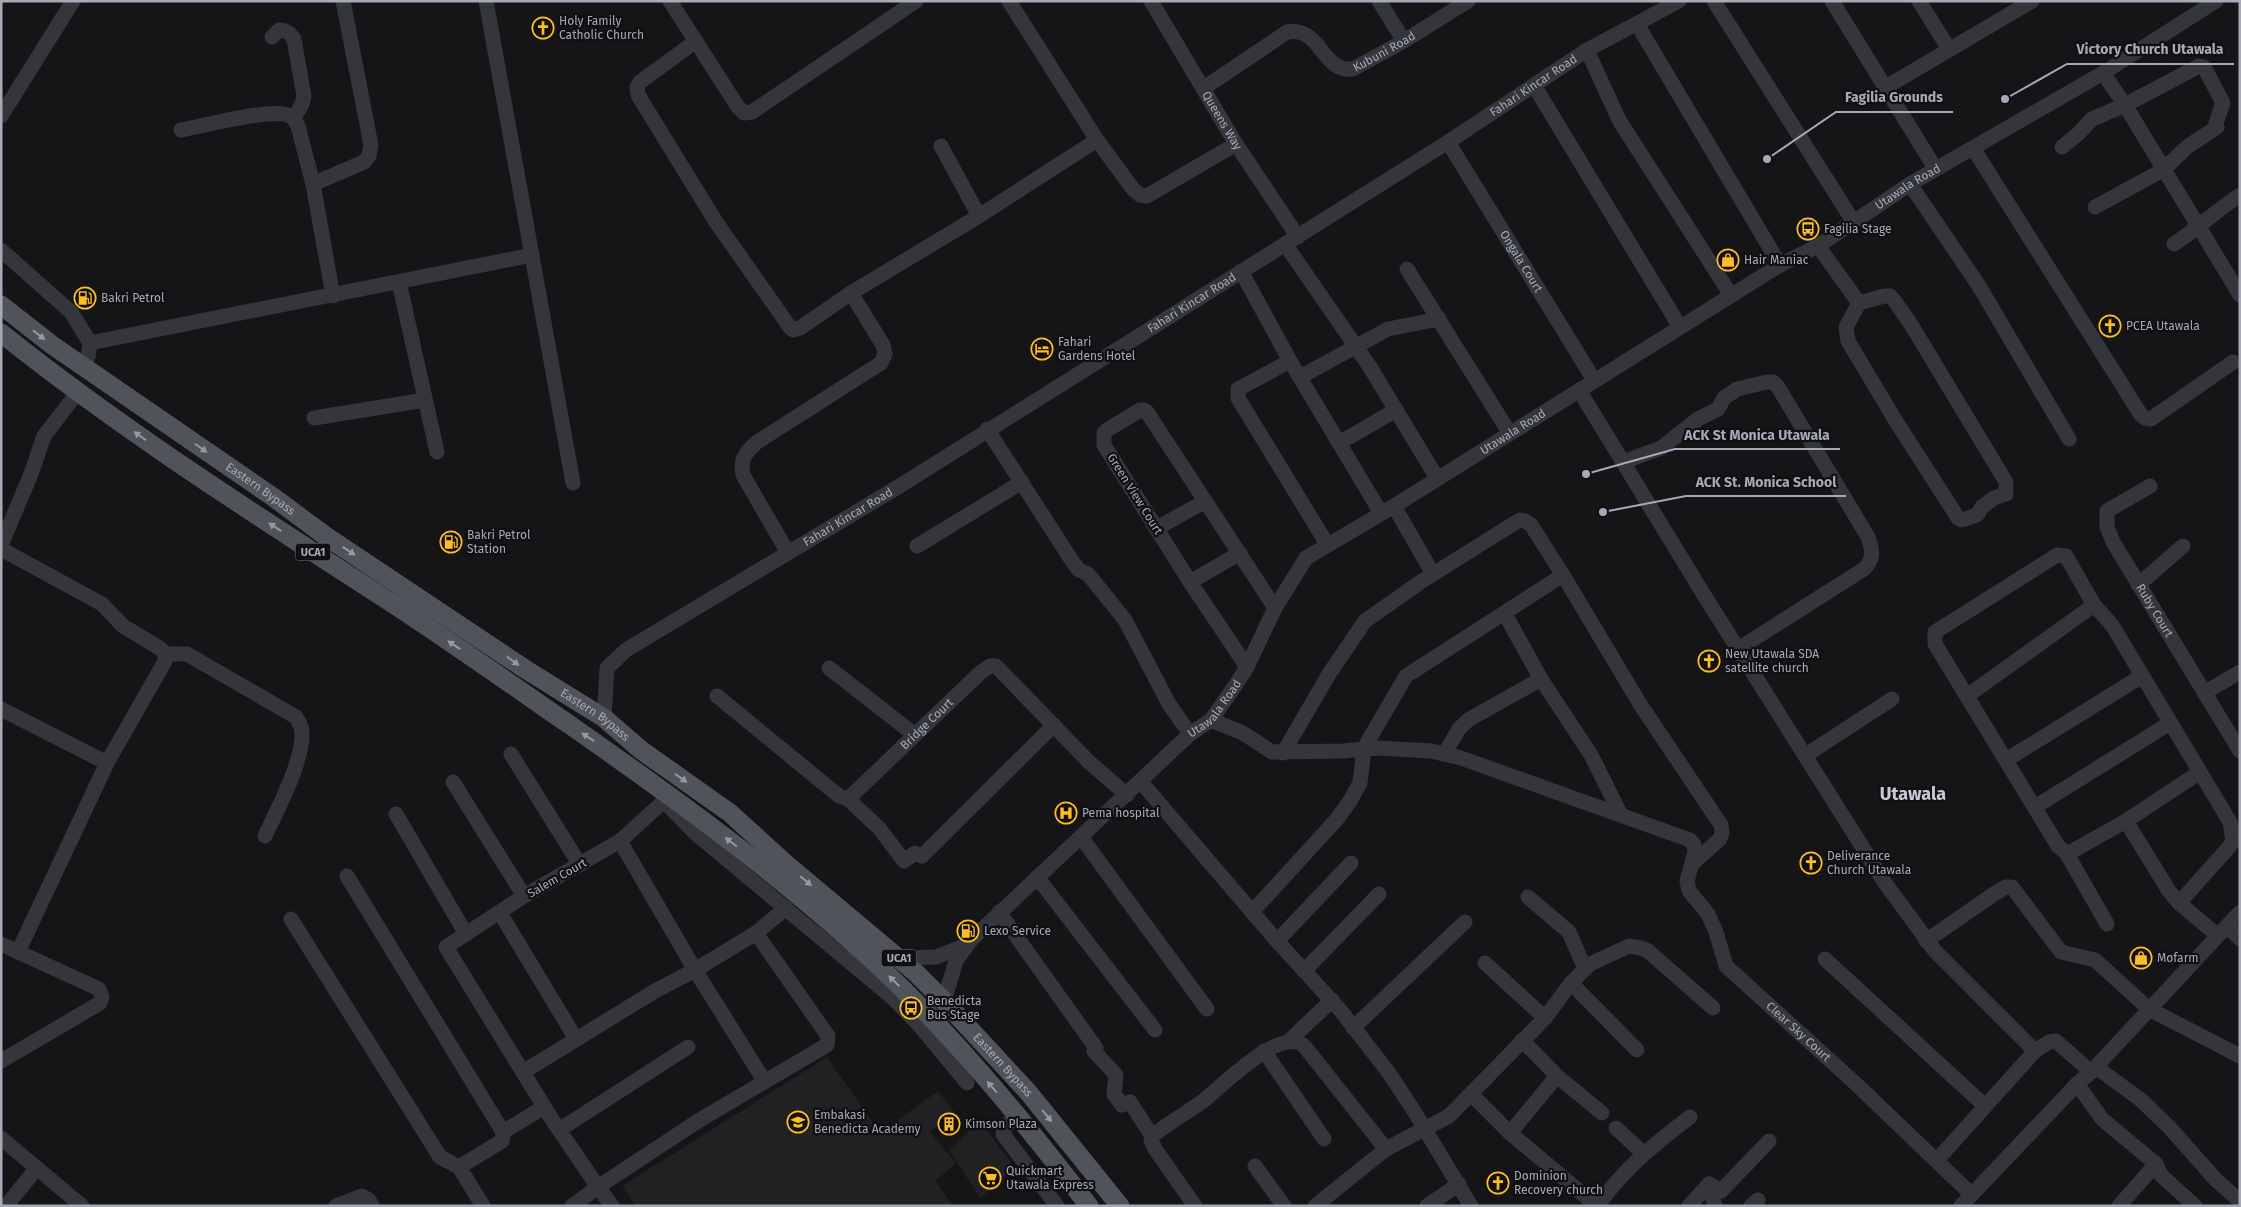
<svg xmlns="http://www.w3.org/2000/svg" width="2241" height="1207" font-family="'Fira Sans',sans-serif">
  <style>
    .built { fill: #212124 }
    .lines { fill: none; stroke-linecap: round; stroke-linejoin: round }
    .minor { stroke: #35363c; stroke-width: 15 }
    .major { stroke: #51535b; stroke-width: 19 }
    .oneway { fill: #9599a5 }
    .labels { text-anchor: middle; stroke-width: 4.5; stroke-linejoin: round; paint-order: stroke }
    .shield { fill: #101012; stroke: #797c86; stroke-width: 1 }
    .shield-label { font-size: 11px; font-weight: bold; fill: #a6aab8 }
    .poi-label { font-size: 12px; fill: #a6aab8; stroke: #101012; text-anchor: start }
    .street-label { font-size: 12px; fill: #a6aab8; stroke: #101012 }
    .district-label { font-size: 18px; font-weight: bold; fill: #c7cad4; stroke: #101012 }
    .leader { fill: none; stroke: #a6aab8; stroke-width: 2 }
    .callout-dot { fill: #a6aab8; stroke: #101012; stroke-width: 2 }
    .callout-label { font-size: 14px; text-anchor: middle; font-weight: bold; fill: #a6aab8; stroke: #101012; stroke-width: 4.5; stroke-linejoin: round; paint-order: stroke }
  </style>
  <rect width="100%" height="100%" fill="#151517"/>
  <path class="built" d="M827 1057 880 1133 938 1091 955 1113 930 1132 956 1163 935 1181 954 1206H636L622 1186Z
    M980 1121 1015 1168 980 1198 949 1150Z"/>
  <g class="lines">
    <g class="minor">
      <path d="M486 1 573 483"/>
      <path d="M670 1 738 107 744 113 752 112 916 1"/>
      <path d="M1009 1 1097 140 1133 189 1140 195 1147 196 1236 144"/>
      <path id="s1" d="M1151 1 1236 144 1298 237"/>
      <path d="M1379 1 1404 41"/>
      <path d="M1714 1 1853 221"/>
      <path d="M1832 1 1935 168"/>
      <path d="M1919 1 1949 49"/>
      <path d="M1637 24 1780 265"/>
      <path d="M272 37 279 30C287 31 289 32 294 39L304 96 302 104 294 118"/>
      <path d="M696 41 640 82 637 87 638 95 716 222 789 326 793 330 800 328 851 293 979 216 1097 140"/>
      <path d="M1587 50 1619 120 1731 295"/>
      <path d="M2103 73 2125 105 2240 295"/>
      <path d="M1535 87 1680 327"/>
      <path d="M1886 87 2032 1"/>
      <path id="s2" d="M1204 88 1287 32C1322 26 1321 73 1353 69L1404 41 1468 1"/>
      <path d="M1 116 73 1"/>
      <path d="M181 130C203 126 270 108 288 115 294 117 295 121 298 126L313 184 333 296"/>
      <path id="s3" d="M1448 142 1594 380"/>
      <path d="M941 146 979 216"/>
      <path d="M2062 147 2078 134 2092 119 2125 105 2199 66 2204 67 2223 103 2216 123 2217 127 2187 147 2163 170 2095 207"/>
      <path d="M1973 148 2141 415 2145 418 2151 419 2233 362"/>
      <path d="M313 184 364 162 369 156 371 145 343 1"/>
      <path d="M1910 184 1979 286 2069 439"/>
      <path d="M1285 244 1370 367 1437 478"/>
      <path d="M2174 244C2197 229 2217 210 2240 195"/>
      <path d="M1818 246 1859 303"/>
      <path d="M1 250 71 312 90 343 88 357 80 364"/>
      <path d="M1407 269 1509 432"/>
      <path d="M1241 271 1290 361 1381 513"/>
      <path d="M399 282 437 452"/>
      <path d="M1884 296H1890L1894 300 1912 326 2006 482V494L1994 498 1982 507 1977 515 1962 520 1958 518 1897 423 1848 341 1846 327 1859 303Z"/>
      <path d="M90 343 532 255"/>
      <path d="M1290 361 1238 389V398L1327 544"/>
      <path d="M1300 377 1388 329 1439 319"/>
      <path d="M1579 390 1704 595 1885 883 1935 951 2035 1051"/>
      <path d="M314 418 425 400"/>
      <path d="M987 429 1074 564 1079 570 1088 574 1125 620 1169 704 1190 734"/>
      <path d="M1339 443 1396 410"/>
      <path d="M1623 462 1661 448 1698 419 1718 409 1724 398 1737 389 1767 382H1773L1778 387 1868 537C1873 551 1874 559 1864 569L1738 649"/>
      <path id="s4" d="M2150 486 2107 511V527L2113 542 2240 751"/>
      <path d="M1394 506 1433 574"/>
      <path d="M1157 528 1204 502"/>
      <path d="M1 545 31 474 44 436 78 392"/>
      <path d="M917 546 1022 482"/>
      <path d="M1 549 102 604 123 626 161 649 165 654V661L107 763 18 952"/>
      <path d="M788 553 743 475C740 459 745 453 757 442L881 363 885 354 883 345 851 293"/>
      <path d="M1190 582 1240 553"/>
      <path d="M2138 585 2183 546"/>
      <path d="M1505 614 1541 679 1591 755 1621 815"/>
      <path d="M165 654H187L296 717C298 720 300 724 301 727 308 753 276 812 265 836"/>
      <path d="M1247 667 1190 582 1104 445V433L1107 430 1140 410H1144L1147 412 1275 608"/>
      <path d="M829 668 915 735"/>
      <path d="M2204 693 2240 672"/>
      <path id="s5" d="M717 696 839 796 848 799 981 672 990 666H996L1089 762 1127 795"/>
      <path d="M1967 696 2094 605"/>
      <path d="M1 709 107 763"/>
      <path id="s6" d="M604 718 607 668 626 650 898 487 1448 142 1587 50 1679 1"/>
      <path id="s7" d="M1211 720 1243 733 1272 752 1343 751 1377 748 1431 751 1461 758 1690 840 1694 845 1695 852 1687 881 1689 891 1708 914 1716 932 1726 966 1854 1082 1971 1194"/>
      <path d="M1283 753 1329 674 1365 621 1422 581 1513 524 1520 520 1525 521 1531 525 1563 575 1640 704 1721 825 1722 833 1720 839 1692 864"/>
      <path d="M511 754 580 865"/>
      <path d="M1444 754 1459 729 1468 720 1541 679"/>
      <path d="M1806 755 1892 699"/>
      <path d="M2006 760 2142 676"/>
      <path d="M453 782 524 896"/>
      <path d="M1141 782 1277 941 1341 1011 1389 1073 1414 1111 1471 1206"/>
      <path d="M663 792 664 801 695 833 894 999 919 1025 967 1083"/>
      <path d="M848 799 879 828 904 861 915 853 922 856 1054 725"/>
      <path d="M664 801 620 841 524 896 446 947 553 1121 598 1187 698 1121 827 1045 828 1036 756 933"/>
      <path d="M2035 807 2170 723"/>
      <path d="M396 814 466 934"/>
      <path d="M2126 821 2169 891 2179 903 2217 935"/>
      <path d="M1081 837 1207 1009"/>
      <path d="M620 841 695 970 765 1082"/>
      <path d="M2067 854 2107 924"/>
      <path d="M347 876 503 1132 502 1141 459 1167 483 1206"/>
      <path d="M1037 877 1155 1030"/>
      <path d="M1528 897 1569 932 1585 969"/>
      <path d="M2179 903 2230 846 2233 841 2230 822 2112 625 2094 605 2066 556 2057 555 1935 632V644L2058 846 2067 854 2126 821 2200 772"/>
      <path d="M999 912 1096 1048 1094 1051 1116 1075 1114 1094 1122 1105 1130 1102 1152 1136"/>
      <path d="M1252 912 1337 819 1350 801 1360 783 1364 748 1406 676 1563 575"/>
      <path d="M500 913 576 1039"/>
      <path d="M291 919 440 1157 459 1167"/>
      <path d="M2227 926 2240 939"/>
      <path d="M1277 941 1351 863"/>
      <path d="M1926 941 1994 894 2006 887H2012L2061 952 2095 960 2149 1009 2240 1056"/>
      <path d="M1 944 99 989 102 997 100 1003 1 1061"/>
      <path d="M898 958 936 957 967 945"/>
      <path d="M1825 959 1985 1106"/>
      <path d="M1485 963 1545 1018"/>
      <path d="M1304 971 1379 894"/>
      <path d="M1571 983 1637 1050"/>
      <path id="s8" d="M928 1016 944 1001 956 961 971 940 1190 734 1211 720 1235 686 1247 667 1275 608 1306 558 1394 506 1780 265 1818 246 1910 184 2103 73 2216 1"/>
      <path d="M1353 1028 1465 922"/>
      <path d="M1522 1040 1557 1076 1602 1113"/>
      <path d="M1289 1041 1332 1000"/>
      <path d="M1264 1051 1324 1139"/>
      <path d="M2096 1067 2141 1100 2170 1128 2216 1180 2240 1201"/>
      <path d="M523 1072 655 991 695 970 756 933 786 908"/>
      <path d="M2077 1084 2102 1119 2156 1164 2161 1175 2195 1206"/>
      <path d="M1472 1095 1510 1133 1597 1206"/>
      <path d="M1016 1115 1005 1127 1003 1134 1057 1206"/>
      <path d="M1616 1128 1643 1153"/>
      <path d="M559 1130 688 1047"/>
      <path d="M503 1132 544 1107"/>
      <path d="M1510 1133 1557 1076"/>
      <path d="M1 1138 82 1206"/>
      <path d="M1937 1160 2035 1051 2049 1042 2056 1041 2091 1072"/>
      <path d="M1255 1166 1284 1206"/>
      <path d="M1709 1184 1715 1206"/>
      <path d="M6 1206 37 1168"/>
      <path d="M336 1206 362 1196 369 1200 372 1206"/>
      <path d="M572 1206 598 1187 612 1206"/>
      <path d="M1195 1206 1155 1149 1151 1140 1152 1136C1168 1123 1187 1113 1203 1101 1221 1087 1283 1023 1305 1047L1386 1149"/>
      <path d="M1315 1206 1386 1149 1449 1116 1545 1018 1571 983 1590 964 1629 946 1641 948 1648 951 1713 1008"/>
      <path d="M1427 1206 1459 1184"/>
      <path d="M1597 1206C1626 1167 1652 1146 1690 1117"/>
      <path d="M1689 1206 1709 1184 1721 1191 1769 1141"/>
      <path d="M1751 1206 1758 1200"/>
      <path d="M1961 1206 2077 1084 2091 1072 2240 912"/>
      <path d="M2119 1206 2156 1164"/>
    </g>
    <g class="major">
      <path id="s9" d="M1 305 52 345 273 497 327 537 525 669 604 718 641 750 730 813 785 863 916 973 944 1001 1028 1092 1120 1206"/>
      <path d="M1 333C126 433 261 518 395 605 454 644 512 685 570 725 673 797 777 872 870 958 951 1032 1022 1119 1089 1206"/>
    </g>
  </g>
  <defs><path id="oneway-solid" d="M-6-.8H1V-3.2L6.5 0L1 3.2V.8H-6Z" transform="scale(1.25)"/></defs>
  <g class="oneway">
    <use href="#oneway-solid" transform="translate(39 335) rotate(38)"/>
    <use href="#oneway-solid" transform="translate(140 436) rotate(-145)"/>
    <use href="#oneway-solid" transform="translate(201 448) rotate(35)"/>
    <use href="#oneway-solid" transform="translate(275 527) rotate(-147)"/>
    <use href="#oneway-solid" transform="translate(349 551) rotate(33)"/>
    <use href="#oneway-solid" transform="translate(454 645) rotate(-146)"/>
    <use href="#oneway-solid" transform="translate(513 661) rotate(36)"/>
    <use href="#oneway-solid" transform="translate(588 737) rotate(-146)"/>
    <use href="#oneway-solid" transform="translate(681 778) rotate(35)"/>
    <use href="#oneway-solid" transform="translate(731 842) rotate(-143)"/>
    <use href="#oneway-solid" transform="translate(806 881) rotate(40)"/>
    <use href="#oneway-solid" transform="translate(894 981) rotate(-136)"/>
    <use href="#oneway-solid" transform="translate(992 1087) rotate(-131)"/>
    <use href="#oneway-solid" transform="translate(1047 1116) rotate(51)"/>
  </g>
  <defs>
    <g id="church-ring" transform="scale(1.125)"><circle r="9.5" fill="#101012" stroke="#febd25" stroke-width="1.5"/><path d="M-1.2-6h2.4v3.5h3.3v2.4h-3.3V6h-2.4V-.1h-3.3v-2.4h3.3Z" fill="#febd25"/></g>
    <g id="bus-ring" transform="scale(1.125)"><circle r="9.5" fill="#101012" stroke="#febd25" stroke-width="1.5"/><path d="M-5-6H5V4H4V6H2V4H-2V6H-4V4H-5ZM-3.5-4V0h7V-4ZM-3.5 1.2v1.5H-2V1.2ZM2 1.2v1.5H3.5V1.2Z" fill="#febd25"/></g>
    <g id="shop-ring" transform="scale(1.125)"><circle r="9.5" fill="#101012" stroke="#febd25" stroke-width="1.5"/><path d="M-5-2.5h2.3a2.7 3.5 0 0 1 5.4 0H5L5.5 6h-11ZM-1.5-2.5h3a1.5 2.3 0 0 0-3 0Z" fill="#febd25"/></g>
    <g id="fuel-ring" transform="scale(1.125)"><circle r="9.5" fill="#101012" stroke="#febd25" stroke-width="1.5"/><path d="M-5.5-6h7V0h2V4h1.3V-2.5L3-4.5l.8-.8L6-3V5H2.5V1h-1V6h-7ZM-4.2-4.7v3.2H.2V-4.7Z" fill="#febd25"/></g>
    <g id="hotel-ring" transform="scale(1.125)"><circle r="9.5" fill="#101012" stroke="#febd25" stroke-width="1.5"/><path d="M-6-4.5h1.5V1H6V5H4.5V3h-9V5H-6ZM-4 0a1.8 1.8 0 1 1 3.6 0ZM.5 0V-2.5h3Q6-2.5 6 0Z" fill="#febd25"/></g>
    <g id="hospital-ring" transform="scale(1.125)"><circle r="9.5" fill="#101012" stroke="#febd25" stroke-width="1.5"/><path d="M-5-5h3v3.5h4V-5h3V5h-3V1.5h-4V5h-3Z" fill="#febd25"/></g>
    <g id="school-ring" transform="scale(1.125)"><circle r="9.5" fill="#101012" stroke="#febd25" stroke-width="1.5"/><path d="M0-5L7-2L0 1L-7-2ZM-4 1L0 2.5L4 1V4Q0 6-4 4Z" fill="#febd25"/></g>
    <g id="building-ring" transform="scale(1.125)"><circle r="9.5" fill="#101012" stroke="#febd25" stroke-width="1.5"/><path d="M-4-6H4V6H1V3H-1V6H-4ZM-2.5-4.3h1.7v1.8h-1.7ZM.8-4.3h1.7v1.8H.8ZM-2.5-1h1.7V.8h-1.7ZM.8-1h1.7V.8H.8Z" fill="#febd25"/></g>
    <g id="supermarket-ring" transform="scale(1.125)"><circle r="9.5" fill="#101012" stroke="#febd25" stroke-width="1.5"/><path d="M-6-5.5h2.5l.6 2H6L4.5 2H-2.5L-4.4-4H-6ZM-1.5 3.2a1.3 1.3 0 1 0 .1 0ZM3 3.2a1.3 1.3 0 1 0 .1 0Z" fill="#febd25"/></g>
  </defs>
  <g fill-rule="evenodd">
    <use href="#church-ring" x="543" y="28"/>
    <use href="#bus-ring" x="1808" y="229"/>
    <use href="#shop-ring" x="1728" y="260"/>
    <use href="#fuel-ring" x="85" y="298"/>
    <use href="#church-ring" x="2110" y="326"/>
    <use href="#hotel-ring" x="1042" y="349"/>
    <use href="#fuel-ring" x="451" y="542"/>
    <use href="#church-ring" x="1709" y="661"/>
    <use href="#hospital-ring" x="1066" y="813"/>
    <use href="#church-ring" x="1811" y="863"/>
    <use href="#fuel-ring" x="968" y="931"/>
    <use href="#shop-ring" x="2141" y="958"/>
    <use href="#bus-ring" x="911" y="1008"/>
    <use href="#school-ring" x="798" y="1122"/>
    <use href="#building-ring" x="949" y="1124"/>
    <use href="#supermarket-ring" x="990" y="1178"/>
    <use href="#church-ring" x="1498" y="1183"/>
  </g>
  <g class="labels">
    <g class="shield">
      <rect x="295.5" y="543.5" width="35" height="17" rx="4"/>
      <rect x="881.5" y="949.5" width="35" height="17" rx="4"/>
    </g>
    <g class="shield-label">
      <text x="313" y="556">UCA1</text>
      <text x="899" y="962">UCA1</text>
    </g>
    <g class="poi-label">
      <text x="559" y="25">Holy Family<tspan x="559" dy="14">Catholic Church</tspan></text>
      <text x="1824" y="233">Fagilia Stage</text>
      <text x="1744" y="264">Hair Maniac</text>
      <text x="101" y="302">Bakri Petrol</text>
      <text x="2126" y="330">PCEA Utawala</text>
      <text x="1058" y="346">Fahari<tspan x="1058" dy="14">Gardens Hotel</tspan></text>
      <text x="467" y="539">Bakri Petrol<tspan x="467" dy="14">Station</tspan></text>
      <text x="1725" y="658">New Utawala SDA<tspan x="1725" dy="14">satellite church</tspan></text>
      <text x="1082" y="817">Pema hospital</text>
      <text x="1827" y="860">Deliverance<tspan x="1827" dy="14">Church Utawala</tspan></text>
      <text x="984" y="935">Lexo Service</text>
      <text x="2157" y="962">Mofarm</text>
      <text x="927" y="1005">Benedicta<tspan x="927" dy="14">Bus Stage</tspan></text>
      <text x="814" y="1119">Embakasi<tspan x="814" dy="14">Benedicta Academy</tspan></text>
      <text x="965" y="1128">Kimson Plaza</text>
      <text x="1006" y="1175">Quickmart<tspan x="1006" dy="14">Utawala Express</tspan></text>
      <text x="1514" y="1180">Dominion<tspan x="1514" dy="14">Recovery church</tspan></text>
    </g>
    <g class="street-label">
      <text dy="4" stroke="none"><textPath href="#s2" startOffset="216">Kubuni Road</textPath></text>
      <text dy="4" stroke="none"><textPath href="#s6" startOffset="1145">Fahari Kincar Road</textPath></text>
      <text dy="4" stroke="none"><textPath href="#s1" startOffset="139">Queens Way</textPath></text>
      <text dy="4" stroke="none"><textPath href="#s8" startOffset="1311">Utawala Road</textPath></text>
      <text dy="4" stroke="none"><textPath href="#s3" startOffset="140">Ongala Court</textPath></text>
      <text dy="4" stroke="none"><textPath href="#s6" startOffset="740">Fahari Kincar Road</textPath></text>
      <text dy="4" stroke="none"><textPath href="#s8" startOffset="846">Utawala Road</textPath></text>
      <text dy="4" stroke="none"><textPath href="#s9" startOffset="318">Eastern Bypass</textPath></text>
      <text transform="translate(1135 494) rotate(58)" y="4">Green View Court</text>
      <text dy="4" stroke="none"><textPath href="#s6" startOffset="335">Fahari Kincar Road</textPath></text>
      <text dy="4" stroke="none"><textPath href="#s4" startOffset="162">Ruby Court</textPath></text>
      <text dy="4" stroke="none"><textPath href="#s8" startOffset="426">Utawala Road</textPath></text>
      <text dy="4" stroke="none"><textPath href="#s9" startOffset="722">Eastern Bypass</textPath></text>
      <text dy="4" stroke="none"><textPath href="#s5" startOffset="276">Bridge Court</textPath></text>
      <text transform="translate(557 878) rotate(-30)" y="4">Salem Court</text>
      <text dy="4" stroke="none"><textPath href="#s7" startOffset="739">Clear Sky Court</textPath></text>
      <text dy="4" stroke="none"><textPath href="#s9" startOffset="1261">Eastern Bypass</textPath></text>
    </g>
    <g class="district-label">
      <text x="1913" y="800">Utawala</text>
    </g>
  </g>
  <path class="leader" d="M2005 99L2067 64H2234M1767 159L1836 112H1953M1586 474L1675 449H1840M1603 512L1686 496H1846"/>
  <g class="callout-dot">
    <circle cx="2005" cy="99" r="5"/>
    <circle cx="1767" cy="159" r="5"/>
    <circle cx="1586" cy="474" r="5"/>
    <circle cx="1603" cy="512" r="5"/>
  </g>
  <g class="callout-label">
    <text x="2150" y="54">Victory Church Utawala</text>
    <text x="1894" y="102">Fagilia Grounds</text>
    <text x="1757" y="440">ACK St Monica Utawala</text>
    <text x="1766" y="487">ACK St. Monica School</text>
  </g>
  <rect width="2241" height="1207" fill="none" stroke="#a6aab8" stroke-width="5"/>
</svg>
